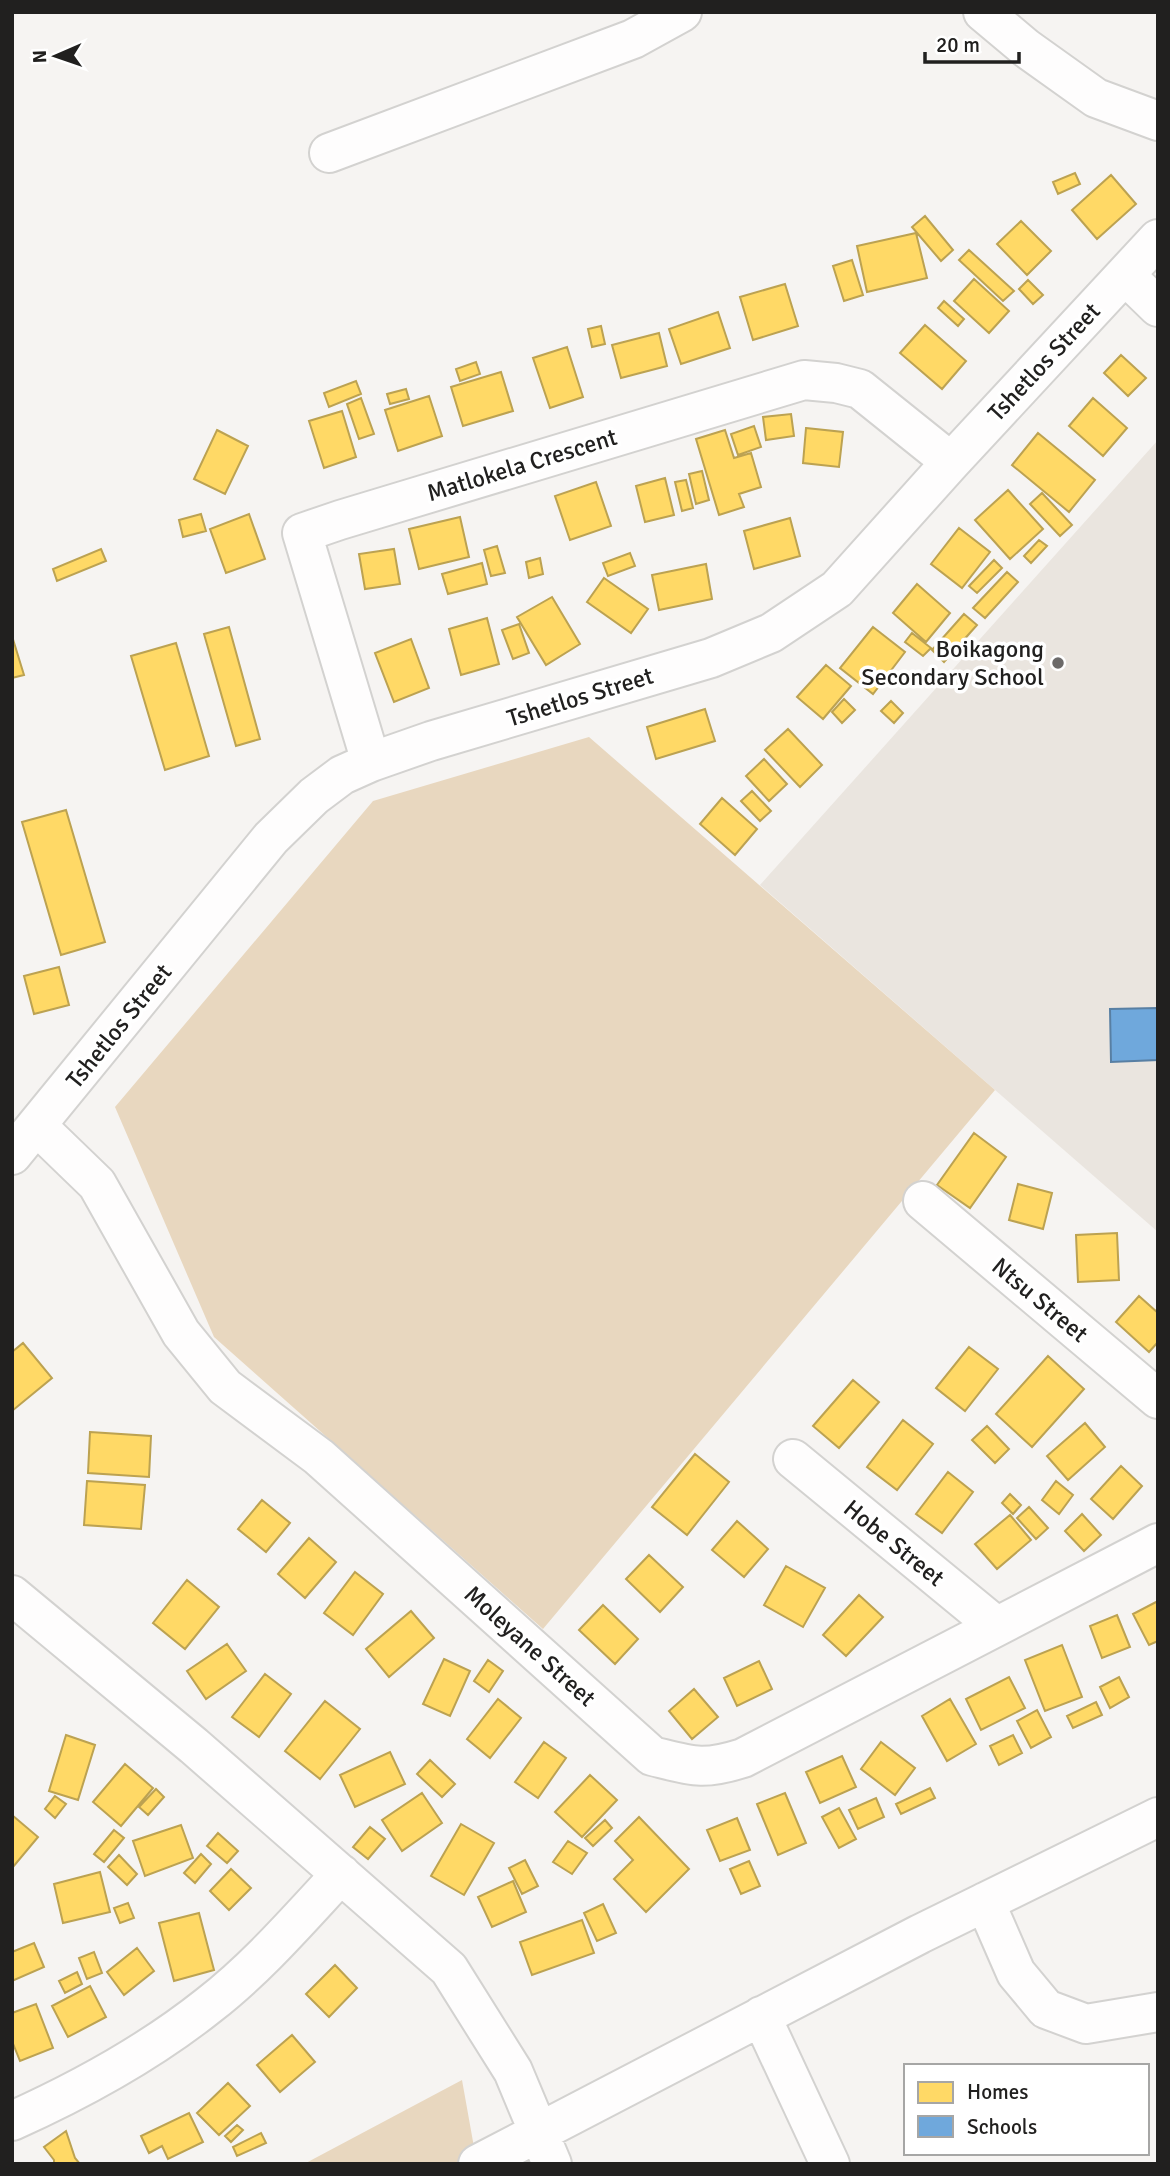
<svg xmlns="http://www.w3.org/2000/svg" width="1170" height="2176" font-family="Signika,sans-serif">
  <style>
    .built { fill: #eae5df }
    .green { fill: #e8d7bf }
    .homes { fill: #ffd966; stroke: #bca251; stroke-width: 2 }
    .schools { fill: #6fa8dc; stroke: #587fa3; stroke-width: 2 }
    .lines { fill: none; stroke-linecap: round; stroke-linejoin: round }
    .minor-casing { stroke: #d3d2d0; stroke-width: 42 }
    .minor { stroke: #fefdfd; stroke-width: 38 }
    .poi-dot { fill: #6c6a69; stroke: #fff; stroke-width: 2.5 }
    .labels { text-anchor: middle; stroke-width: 7; stroke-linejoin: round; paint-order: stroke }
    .street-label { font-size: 24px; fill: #21201f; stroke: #fff }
    .poi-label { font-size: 24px; fill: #21201f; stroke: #fff; text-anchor: end }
  </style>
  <rect width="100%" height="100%" fill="#f6f4f2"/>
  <path class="built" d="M1158 440V1232L760 885Z"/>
  <path class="green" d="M589 737 995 1090 543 1629 214 1337 115 1107 373 801Z
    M462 2080 477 2164H304Z"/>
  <path class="homes" d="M1075 173 1080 184 1058 194 1053 182Z
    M1111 175 1136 204 1097 239 1072 210Z
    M925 216 953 250 941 261 912 227Z
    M1021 221 1051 251 1027 275 997 244Z
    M916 233 927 278 867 292 857 246Z
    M969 250 1014 291 1003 301 959 260Z
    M852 260 863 295 844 301 833 266Z
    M974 279 1009 311 989 333 954 301Z
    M1028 280 1043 295 1033 304 1019 289Z
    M785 284 798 326 753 340 740 297Z
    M944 301 964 319 958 326 938 308Z
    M718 312 730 348 681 364 669 329Z
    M925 325 966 361 942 389 900 353Z
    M601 326 605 344 592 347 588 329Z
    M659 333 667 366 621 378 612 345Z
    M567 347 583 397 550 408 533 358Z
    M1121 355 1146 378 1128 396 1104 373Z
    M476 362 480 374 460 381 456 369Z
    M501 372 513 411 463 426 451 387Z
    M356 381 361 394 329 407 324 393Z
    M406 389 409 399 390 404 387 394Z
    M429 396 442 436 398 451 385 410Z
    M361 398 374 434 359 439 347 404Z
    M1093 398 1127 428 1103 456 1069 426Z
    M342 411 356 457 324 468 309 421Z
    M791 414 794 436 766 440 763 417Z
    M754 426 761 447 738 455 731 434Z
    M806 428 843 432 839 467 803 463Z
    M217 430 248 446 225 494 194 479Z
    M725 430 734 458 751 453 761 487 739 494 744 507 719 515 696 439Z
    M1038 433 1095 480 1069 512 1012 465Z
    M702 471 709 500 696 504 689 474Z
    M665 478 674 515 645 522 636 486Z
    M686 480 693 508 682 511 675 482Z
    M596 482 611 526 570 540 555 496Z
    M1008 490 1043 529 1010 559 975 520Z
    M1042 493 1072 525 1060 536 1030 504Z
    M201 514 206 531 183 537 179 520Z
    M249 514 265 559 226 573 210 529Z
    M460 517 469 557 419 569 409 529Z
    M790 518 800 556 754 569 744 531Z
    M959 528 990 552 962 588 931 564Z
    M1039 540 1047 546 1031 563 1024 556Z
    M497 546 505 573 491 576 484 550Z
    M101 549 106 561 57 581 53 569Z
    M394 549 400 584 365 589 359 554Z
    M630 553 635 566 608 576 603 563Z
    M540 558 543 574 529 578 526 562Z
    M994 560 1002 568 977 593 969 586Z
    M482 563 487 584 448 594 442 574Z
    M706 564 712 599 659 610 652 575Z
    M1007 572 1018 582 985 618 973 608Z
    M604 578 648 609 631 633 587 602Z
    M917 584 950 613 926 642 893 613Z
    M552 597 580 644 546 665 517 617Z
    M964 614 977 625 944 662 932 650Z
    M487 618 499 664 461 675 449 629Z
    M519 624 529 653 513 659 502 630Z
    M229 627 260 739 236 746 204 634Z
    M873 627 905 652 873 694 840 668Z
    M912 633 931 648 923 656 905 642Z
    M12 636 24 675 12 678Z
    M411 639 429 688 394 702 375 653Z
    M176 643 209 756 165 770 131 656Z
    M826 665 851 686 823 719 797 697Z
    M844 699 855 710 842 723 832 712Z
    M891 701 903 713 894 723 881 711Z
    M705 709 715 741 656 759 647 727Z
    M788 729 822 765 800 787 765 750Z
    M764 759 787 784 769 801 746 776Z
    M752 791 771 811 760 821 741 801Z
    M722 798 757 829 735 855 700 824Z
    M66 810 105 942 61 955 22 822Z
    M59 967 69 1005 34 1014 24 976Z
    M974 1133 1006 1157 970 1208 937 1185Z
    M1018 1184 1052 1193 1043 1229 1009 1220Z
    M1117 1233 1119 1280 1078 1282 1076 1235Z
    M1139 1296 1158 1313V1342L1149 1352 1116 1322Z
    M23 1343 52 1378 12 1411V1352Z
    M969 1347 998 1369 965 1411 936 1388Z
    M1048 1356 1084 1389 1032 1447 996 1414Z
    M853 1380 879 1402 839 1448 813 1426Z
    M903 1420 933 1444 897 1490 867 1467Z
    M1085 1423 1105 1447 1068 1480 1047 1456Z
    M987 1426 1009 1449 995 1463 972 1440Z
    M90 1432 151 1436 149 1477 88 1473Z
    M695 1454 729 1482 687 1535 652 1507Z
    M1121 1466 1142 1486 1113 1519 1091 1499Z
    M948 1472 973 1492 942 1533 916 1514Z
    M87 1481 145 1485 141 1529 84 1525Z
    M1056 1481 1073 1495 1059 1514 1042 1500Z
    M1010 1494 1021 1505 1013 1514 1002 1503Z
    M262 1500 290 1523 266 1552 238 1529Z
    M1029 1507 1048 1528 1036 1539 1017 1518Z
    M1082 1514 1101 1535 1084 1551 1065 1531Z
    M1010 1515 1031 1540 997 1569 975 1544Z
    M737 1521 768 1549 744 1577 712 1550Z
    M309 1538 336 1562 305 1598 278 1574Z
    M649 1555 683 1587 660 1612 626 1579Z
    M786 1566 825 1588 803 1627 764 1605Z
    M355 1572 383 1594 353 1635 324 1613Z
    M187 1580 219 1607 185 1649 153 1623Z
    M859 1595 883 1617 846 1656 823 1635Z
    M1158 1601V1641L1149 1645 1133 1614Z
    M603 1605 638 1639 615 1664 579 1630Z
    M411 1611 434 1638 389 1677 366 1649Z
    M1117 1615 1130 1647 1102 1658 1090 1626Z
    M227 1644 246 1671 206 1699 187 1671Z
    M1062 1645 1082 1697 1045 1711 1025 1660Z
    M444 1659 470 1671 450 1716 423 1704Z
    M488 1660 503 1671 489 1692 474 1681Z
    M759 1661 772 1689 737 1706 724 1678Z
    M265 1674 291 1694 259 1737 232 1717Z
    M1009 1677 1025 1708 981 1730 966 1699Z
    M1119 1677 1129 1697 1110 1708 1100 1687Z
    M694 1689 718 1717 692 1739 669 1711Z
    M498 1699 521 1718 490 1758 467 1739Z
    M950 1699 976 1744 947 1761 922 1716Z
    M325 1701 360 1729 320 1779 285 1751Z
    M1096 1702 1102 1715 1073 1728 1067 1716Z
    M1037 1710 1051 1737 1031 1748 1017 1721Z
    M66 1735 95 1745 78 1800 49 1791Z
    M1013 1735 1022 1753 999 1765 990 1746Z
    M544 1742 566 1758 538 1798 515 1782Z
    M881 1742 915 1768 895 1795 861 1769Z
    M390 1752 405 1784 355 1807 340 1775Z
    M842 1756 856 1787 820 1803 806 1772Z
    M430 1760 455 1784 442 1797 417 1774Z
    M125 1764 153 1788 121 1826 93 1802Z
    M590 1775 617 1800 582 1837 555 1812Z
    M930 1788 935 1798 901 1814 896 1804Z
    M156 1789 164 1797 148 1815 139 1807Z
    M422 1793 442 1823 402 1851 382 1820Z
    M785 1793 806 1843 778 1855 757 1804Z
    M55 1796 66 1804 55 1818 45 1809Z
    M876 1798 884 1817 858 1829 849 1810Z
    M839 1808 856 1839 839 1848 822 1817Z
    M12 1815 38 1837 13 1867H12Z
    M639 1817 689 1869 646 1912 614 1879 633 1860 615 1841Z
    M737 1818 750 1850 720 1861 707 1830Z
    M605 1820 612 1828 593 1846 585 1838Z
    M461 1824 494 1843 464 1895 431 1876Z
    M181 1825 193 1858 145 1876 133 1841Z
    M370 1827 385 1839 368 1859 353 1847Z
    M114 1830 124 1838 104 1862 94 1854Z
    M218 1833 238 1851 227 1863 207 1846Z
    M568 1841 587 1853 572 1874 553 1862Z
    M201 1854 211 1864 195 1883 184 1873Z
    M119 1855 137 1874 127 1885 108 1867Z
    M525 1860 538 1886 522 1894 509 1868Z
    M749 1861 760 1886 741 1894 730 1869Z
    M231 1869 251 1888 229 1910 210 1891Z
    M100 1872 110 1912 63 1923 54 1884Z
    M513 1881 526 1912 492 1927 478 1897Z
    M128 1903 134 1918 120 1923 114 1908Z
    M603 1904 616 1933 597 1941 584 1913Z
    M199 1913 214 1970 174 1981 159 1923Z
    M582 1920 594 1953 532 1975 520 1942Z
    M34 1943 44 1967 12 1981V1952Z
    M137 1948 154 1971 124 1995 107 1972Z
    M94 1952 102 1973 87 1979 79 1958Z
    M335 1965 357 1988 329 2017 306 1994Z
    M77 1972 82 1984 65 1993 59 1981Z
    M90 1986 106 2017 68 2037 52 2006Z
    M36 2004 53 2048 20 2061 12 2041V2013Z
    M292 2035 315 2062 280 2092 257 2065Z
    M228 2083 250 2106 219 2135 197 2113Z
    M189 2113 203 2142 168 2159 162 2146 149 2153 141 2136Z
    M237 2125 243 2130 231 2142 225 2136Z
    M66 2131 75 2158 80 2164H54V2160L44 2147Z
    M261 2133 266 2143 237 2156 233 2147Z"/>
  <path class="schools" d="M1157 1008 1158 1060 1111 1062 1110 1009Z"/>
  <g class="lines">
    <g class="minor-casing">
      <path id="minor" d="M983 12 1026 48 1096 98 1158 121
        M329 153 633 39 682 12
        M1125 275 1158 307
        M371 762 302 533 340 520 804 380 836 383 860 389 951 462
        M37 1126 97 1184 181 1333 225 1387 319 1457 652 1756C692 1766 702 1771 743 1758L1158 1543
        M12 1155 271 838 314 796 342 775 371 762 431 741 711 658 771 633 837 589 951 462 1158 239
        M923 1201 1158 1399
        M793 1459 996 1626
        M12 1595 194 1746 449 1969 513 2071 552 2164
        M985 1902 1016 1973 1046 2009 1086 2024 1158 2012
        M761 2016 830 2164
        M12 2121C81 2090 150 2052 209 2005 258 1967 299 1919 341 1874
        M478 2164 920 1934 1158 1817"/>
    </g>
    <use href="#minor" class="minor"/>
  </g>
  <circle class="poi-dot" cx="1058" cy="663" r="7"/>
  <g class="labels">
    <g class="street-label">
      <text transform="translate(1044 362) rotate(-47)" y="8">Tshetlos Street</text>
      <text transform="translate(522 465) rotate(-17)" y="8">Matlokela Crescent</text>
      <text transform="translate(580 697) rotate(-17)" y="8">Tshetlos Street</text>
      <text transform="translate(119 1026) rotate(-51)" y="8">Tshetlos Street</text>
      <text transform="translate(1040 1300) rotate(40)" y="8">Ntsu Street</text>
      <text transform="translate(894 1543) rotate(39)" y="8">Hobe Street</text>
      <text transform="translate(530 1646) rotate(42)" y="8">Moleyane Street</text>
    </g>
    <g class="poi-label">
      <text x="1044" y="657">Boikagong<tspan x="1044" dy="28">Secondary School</tspan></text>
    </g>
  </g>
  <rect width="1170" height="2176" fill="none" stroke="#21201f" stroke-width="28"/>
  <rect x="904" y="2064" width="245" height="91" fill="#ffffff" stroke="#a6a6a5" stroke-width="2"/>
  <rect x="918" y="2082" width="35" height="21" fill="#ffd966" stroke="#a6a6a5" stroke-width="2"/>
  <text x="967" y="2099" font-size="21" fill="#21201f">Homes</text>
  <rect x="918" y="2116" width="35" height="21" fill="#6fa8dc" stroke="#a6a6a5" stroke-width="2"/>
  <text x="967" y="2134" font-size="21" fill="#21201f">Schools</text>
  <g transform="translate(56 56) rotate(268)" stroke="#ffffff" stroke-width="5" paint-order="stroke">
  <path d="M0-5L12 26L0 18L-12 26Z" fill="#21201f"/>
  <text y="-10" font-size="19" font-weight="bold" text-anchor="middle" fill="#21201f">N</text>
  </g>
  <path d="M925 52v10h94v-10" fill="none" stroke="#21201f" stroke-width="3.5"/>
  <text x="936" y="52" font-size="21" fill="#21201f" stroke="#ffffff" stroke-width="5" paint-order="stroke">20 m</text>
</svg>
